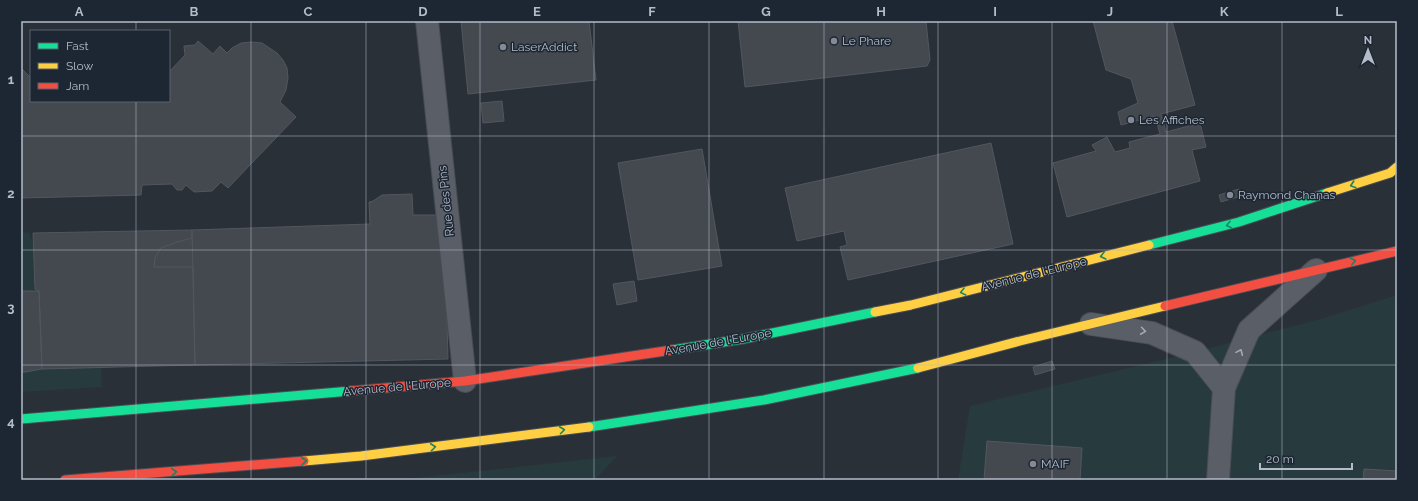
<svg xmlns="http://www.w3.org/2000/svg" width="1418" height="501" font-family="Raleway,sans-serif">
  <style>
    .green { fill: #273a3e }
    .building { fill: #444950; stroke: #52575f }
    .lines { fill: none; stroke-linecap: round; stroke-linejoin: round }
    .street-casing { stroke: #484c53; stroke-width: 24 }
    .fast-casing { stroke: #484c53; stroke-width: 11 }
    .slow-casing { stroke: #484c53; stroke-width: 11 }
    .jam-casing { stroke: #484c53; stroke-width: 11 }
    .street { stroke: #5a5e66; stroke-width: 22 }
    .fast { stroke: #16e098; stroke-width: 9 }
    .slow { stroke: #ffcf43; stroke-width: 9 }
    .jam { stroke: #f24e42; stroke-width: 9 }
    .oneway { stroke: #1a8366 }
    .oneway2 { stroke: #a2a9b5 }
    .grid { fill: none; stroke: #b4bcc9; stroke-width: 1; stroke-opacity: 0.55 }
    .poi-dot { fill: #848b96; stroke: #1d2633; stroke-width: 1.5 }
    .labels { text-anchor: middle; stroke-width: 3; stroke-linejoin: round; paint-order: stroke }
    .poi-label { font-size: 12px; fill: #b4bcc9; stroke: #1d2633; text-anchor: start }
    .street-label { font-size: 12px; fill: #b4bcc9; stroke: #1d2633 }
    .neatline { fill: none; stroke: #b4bcc9; stroke-width: 1.5 }
    .grid-label { font-size: 13px; text-anchor: middle; font-weight: bold; fill: #b4bcc9 }
  </style>
  <rect width="100%" height="100%" fill="#2a3038"/>
  <path class="green" d="M29 232 33 244 35 289 39 291H21V233Z
    M1397 295V480H958L970 406 1195 352 1321 319Z
    M101 367 102 387 21 392V372L42 369Z
    M617 456 595 480H397Z"/>
  <path class="building" d="M461 21H589L596 80 468 94Z
    M738 21H926L930 60 927 66 745 87Z
    M1093 21H1172L1195 105 1161 114 1166 132 1200 123 1206 147 1192 150 1200 181 1067 217 1053 163 1096 151 1092 145 1107 137 1115 152 1130 148 1129 142 1160 134 1155 116 1121 125 1118 112 1138 103 1131 79 1106 70Z
    M198 41 213 54 220 46 227 53 232 48 241 43 251 42 262 43 277 53 283 60 287 68 288 78 286 90 280 102 296 117 228 188 221 182 212 191 194 192 186 185 182 190H177L172 184 142 185 141 195 21 198V70L22 69 31 78V101H169V72L185 55 184 46 195 45Z
    M502 101 504 121 483 123 481 103Z
    M991 143 1013 244 848 280 840 247 847 245 844 231 797 241 785 188Z
    M702 149 722 266 638 280 618 163Z
    M1239 189 1241 196 1221 202 1219 195Z
    M412 194 413 215H444L448 359 195 365 193 267H154L155 258 161 248 177 242 192 238V230L370 224 369 202 373 201 382 195Z
    M192 230 195 365 42 369 39 291 35 289 33 233Z
    M634 281 637 301 617 305 613 284Z
    M21 291H39L42 369 25 372H21Z
    M1052 361 1055 369 1035 375 1033 367Z
    M987 441 1082 448 1080 480H984Z
    M1364 469 1397 471V480H1363Z"/>
  <g class="lines">
    <g class="street-casing">
      <path id="street" d="M427 21 465 381
        M1091 324 1152 333 1195 352 1224 388
        M1218 480 1224 388 1249 330 1316 270"/>
    </g>
    <g class="fast-casing">
      <path id="fast" d="M1149 245 1239 222 1327 193
        M672 350 743 339 875 312
        M21 419 351 391
        M589 427 764 400 918 368"/>
    </g>
    <g class="slow-casing">
      <path id="slow" d="M1327 193 1390 173 1397 167
        M875 312 911 305 1149 245
        M918 368 1020 341 1165 306
        M304 461 361 456 589 427"/>
    </g>
    <g class="jam-casing">
      <path id="jam" d="M1165 306 1397 251
        M351 391 465 381 672 350
        M65 480 304 461"/>
    </g>
    <use href="#street" class="street"/>
    <use href="#fast" class="fast"/>
    <use href="#slow" class="slow"/>
    <use href="#jam" class="jam"/>
  </g>
  <defs><path id="oneway-chevron" d="M-2-3.5L2.5 0L-2 3.5" fill="none" stroke-width="1.6" stroke-linecap="round" stroke-linejoin="round"/></defs>
  <g class="oneway">
    <use href="#oneway-chevron" transform="translate(1353 185) rotate(162)"/>
    <use href="#oneway-chevron" transform="translate(1229 225) rotate(166)"/>
    <use href="#oneway-chevron" transform="translate(1103 256) rotate(166)"/>
    <use href="#oneway-chevron" transform="translate(1353 261) rotate(-13)"/>
    <use href="#oneway-chevron" transform="translate(963 292) rotate(166)"/>
    <use href="#oneway-chevron" transform="translate(562 430) rotate(-7)"/>
    <use href="#oneway-chevron" transform="translate(433 447) rotate(-7)"/>
    <use href="#oneway-chevron" transform="translate(304 461) rotate(-5)"/>
    <use href="#oneway-chevron" transform="translate(174 472) rotate(-5)"/>
  </g>
  <g class="oneway2">
    <use href="#oneway-chevron" transform="translate(1143 331) rotate(8)"/>
    <use href="#oneway-chevron" transform="translate(1240 352) rotate(-66)"/>
  </g>
  <path class="grid" d="M136 21V31M251 21V480M366 21V480M480 21V480M594 21V480M709 21V480M824 21V480M938 21V480M1052 21V480M1167 21V480M1282 21V480M136 101V480M21 136H1397M21 250H1397M21 365H1397"/>
  <g class="poi-dot">
    <circle cx="834" cy="41" r="4"/>
    <circle cx="503" cy="47" r="4"/>
    <circle cx="1131" cy="120" r="4"/>
    <circle cx="1230" cy="195" r="4"/>
    <circle cx="1033" cy="464" r="4"/>
  </g>
  <g class="labels">
    <g class="poi-label">
      <text x="842" y="45">Le Phare</text>
      <text x="511" y="51">LaserAddict</text>
      <text x="1139" y="124">Les Affiches</text>
      <text x="1238" y="199">Raymond Chanas</text>
      <text x="1041" y="468">MAIF</text>
    </g>
    <g class="street-label">
      <text transform="translate(446 201) rotate(-96)" y="4">Rue des Pins</text>
      <text transform="translate(1034 274) rotate(-14)" y="4">Avenue de l'Europe</text>
      <text transform="translate(718 342) rotate(-10)" y="4">Avenue de l'Europe</text>
      <text transform="translate(397 387) rotate(-5)" y="4">Avenue de l'Europe</text>
    </g>
  </g>
  <rect width="1418" height="501" fill="none" stroke="#1d2633" stroke-width="44"/>
  <rect x="30" y="30" width="140" height="72" fill="#1d2633" stroke="#59626f"/>
  <rect x="38" y="43" width="20" height="6" fill="#16e098" stroke="#59626f"/>
  <text x="66" y="50" font-size="12" fill="#b4bcc9">Fast</text>
  <rect x="38" y="63" width="20" height="6" fill="#ffcf43" stroke="#59626f"/>
  <text x="66" y="70" font-size="12" fill="#b4bcc9">Slow</text>
  <rect x="38" y="83" width="20" height="6" fill="#f24e42" stroke="#59626f"/>
  <text x="66" y="90" font-size="12" fill="#b4bcc9">Jam</text>
  <g transform="translate(1368 50)" stroke="#1d2633" stroke-width="3" paint-order="stroke">
  <path d="M0-3L7 15L0 10L-7 15Z" fill="#b4bcc9"/>
  <text y="-6" font-size="11" font-weight="bold" text-anchor="middle" fill="#b4bcc9">N</text>
  </g>
  <path d="M1260 463v6h92v-6" fill="none" stroke="#b4bcc9" stroke-width="2"/>
  <text x="1266" y="463" font-size="12" fill="#b4bcc9" stroke="#1d2633" stroke-width="3" paint-order="stroke">20 m</text>
  <rect x="22" y="22" width="1374" height="457" class="neatline"/>
  <g class="grid-label">
    <text x="79" y="16">A</text>
    <text x="194" y="16">B</text>
    <text x="308" y="16">C</text>
    <text x="423" y="16">D</text>
    <text x="537" y="16">E</text>
    <text x="652" y="16">F</text>
    <text x="766" y="16">G</text>
    <text x="881" y="16">H</text>
    <text x="995" y="16">I</text>
    <text x="1110" y="16">J</text>
    <text x="1224" y="16">K</text>
    <text x="1339" y="16">L</text>
    <text x="11" y="84">1</text>
    <text x="11" y="198">2</text>
    <text x="11" y="312">3</text>
    <text x="11" y="426">4</text>
  </g>
</svg>
